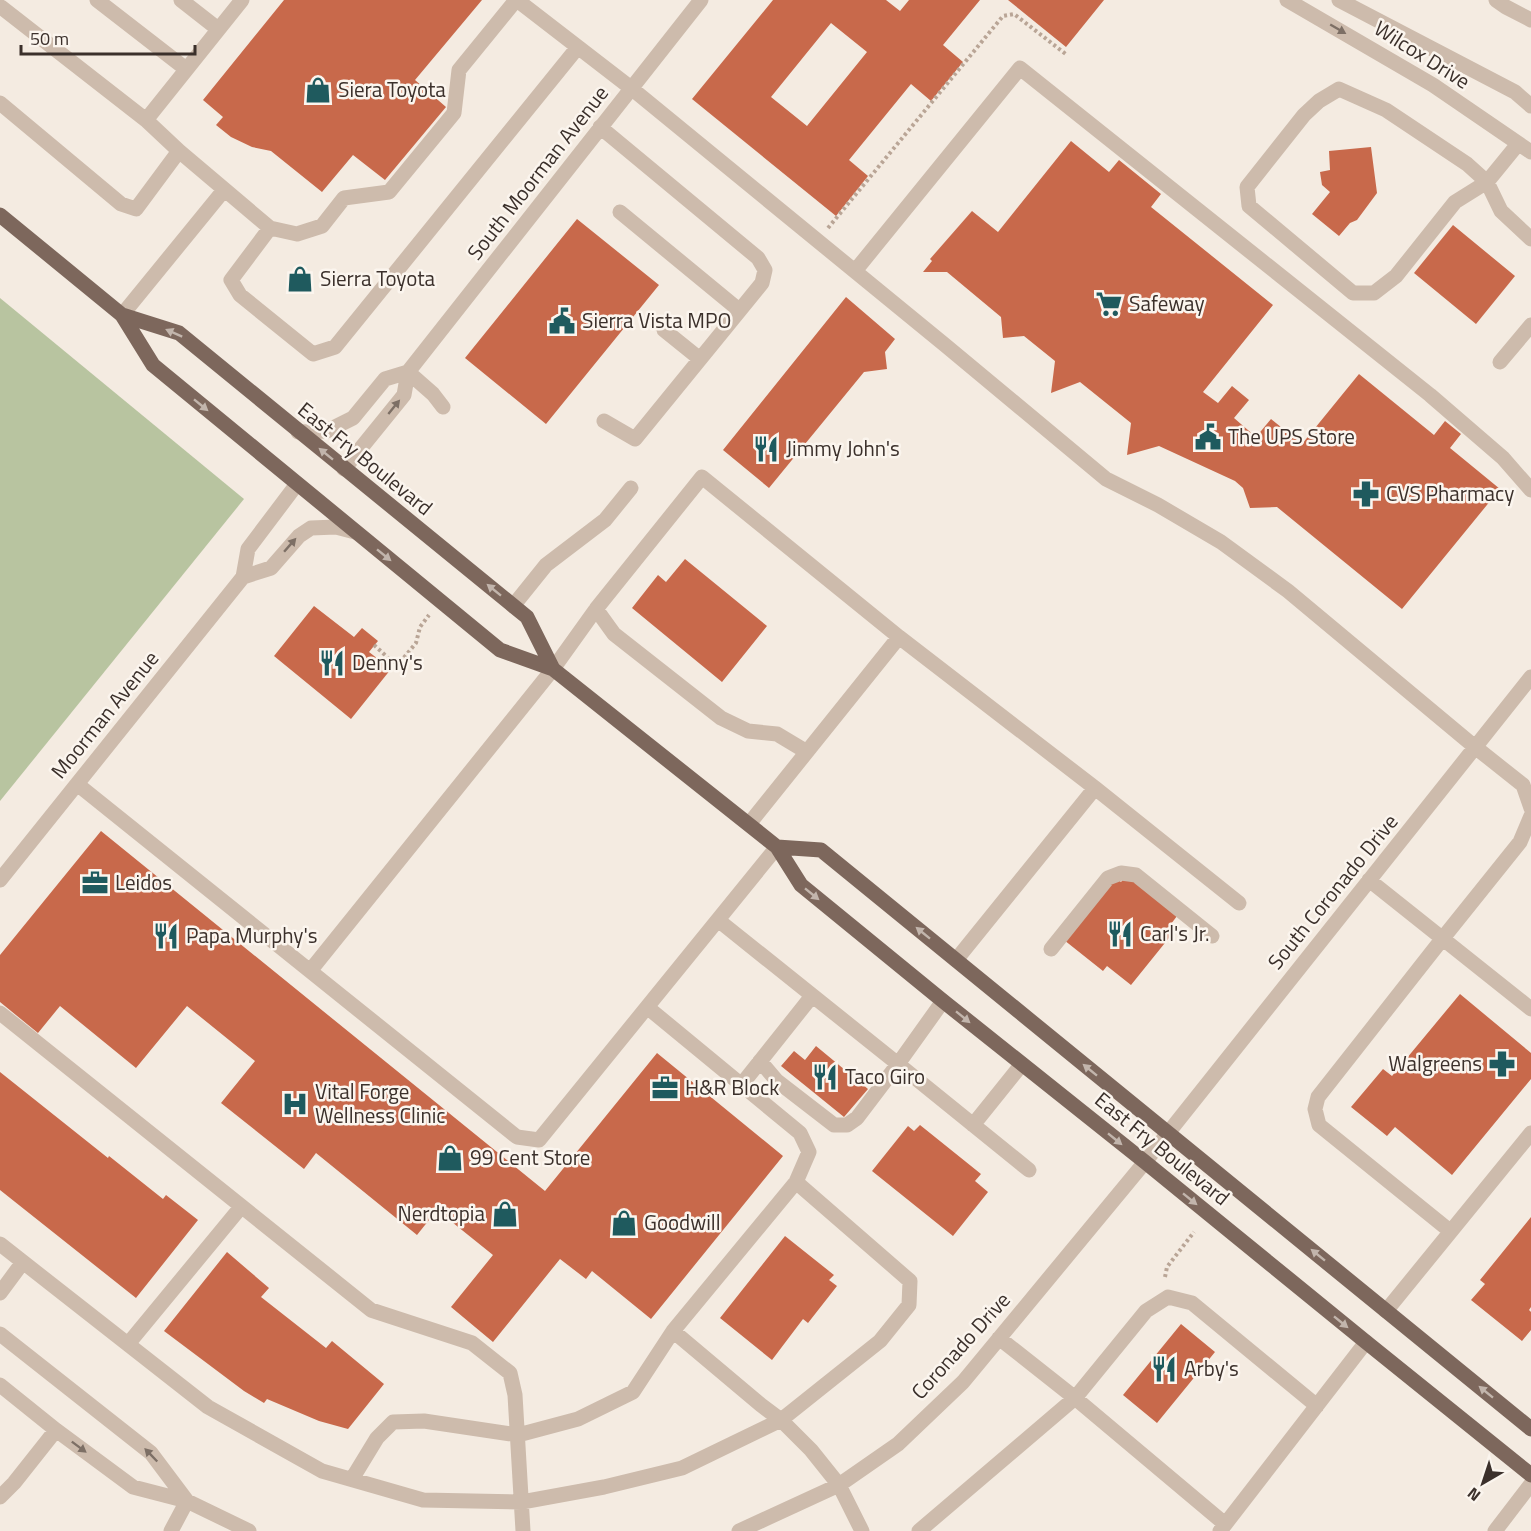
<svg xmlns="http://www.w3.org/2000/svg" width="1531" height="1531" font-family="'Titillium Web',sans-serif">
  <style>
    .green { fill: #b8c4a0 }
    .building { fill: #c8694b; fill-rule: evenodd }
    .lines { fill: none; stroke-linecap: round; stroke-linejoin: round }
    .path { stroke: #b9a596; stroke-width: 4; stroke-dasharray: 3 3; stroke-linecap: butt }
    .minor { stroke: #cdbbac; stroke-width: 15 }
    .major { stroke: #7d675c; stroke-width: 15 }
    .oneway { fill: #7d6f65 }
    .oneway2 { fill: #c2b5ac }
    .labels { text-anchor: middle; stroke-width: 5; stroke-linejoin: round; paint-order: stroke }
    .street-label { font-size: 21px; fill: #3b302b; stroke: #fbf5ee }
    .poi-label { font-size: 21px; fill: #3b302b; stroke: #fbf5ee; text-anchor: start }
  </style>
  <rect width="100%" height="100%" fill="#f4ebe1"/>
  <path class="green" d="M0 298 244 499 0 801Z"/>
  <path class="building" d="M284 0H482L415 80 446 107 385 180 353 155 322 192 271 151 252 147 231 137 216 125 223 117 203 100Z
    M773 0H886L900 11 909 0H980L943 45 963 62 931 101 911 84 849 160 868 176 836 216 692 99ZM831 23 867 52 807 126 771 97Z
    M1008 0H1104L1066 47Z
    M1071 141 1109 172 1119 160 1161 194 1151 207 1273 305 1203 392 1218 403 1232 386 1249 400 1234 418 1256 437 1271 419 1302 444 1359 374 1434 435 1445 421 1461 434 1450 448 1500 489 1402 609 1277 507 1250 508 1243 488 1235 481 1159 446 1127 455 1131 423 1080 382 1051 393 1055 361 1024 336 1003 338 1001 317 947 272H923L932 261 930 259 972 211 998 232Z
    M1371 147 1377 193 1357 220 1350 223 1339 236 1312 214 1330 192 1322 185 1320 172 1330 170 1329 151Z
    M577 219 659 285 546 424 465 358Z
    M1453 225 1515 276 1476 324 1414 273Z
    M846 297 895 339 885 352 887 369 864 372 769 488 723 450Z
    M685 559 767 626 722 682 632 608 658 575 666 582Z
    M314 606 354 637 362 628 378 641 369 652 391 669 351 719 274 656Z
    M101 831 545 1191 657 1053 783 1156 651 1319 592 1271 586 1279 560 1259 493 1342 451 1307 493 1255 437 1210 417 1235 316 1153 304 1169 221 1103 255 1061 187 1006 136 1068 60 1006 38 1033 0 1002V955Z
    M1127 875 1177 916 1171 924 1177 928 1131 985 1107 966 1103 971 1064 940 1115 877 1121 882Z
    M1460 994 1531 1053V1079L1452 1175 1395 1127 1387 1136 1351 1107 1383 1069 1392 1076Z
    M816 1046 868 1089 844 1117 781 1066 794 1051 805 1060Z
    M0 1072 108 1158 109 1156 163 1199 166 1195 198 1220 136 1298 0 1190Z
    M920 1125 981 1174 975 1181 988 1192 953 1236 872 1171 908 1126 914 1131Z
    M1531 1217V1307L1529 1310 1531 1312V1330L1522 1341 1471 1300 1485 1284 1480 1280Z
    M785 1236 834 1275 829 1280 837 1286 808 1323 803 1319 772 1360 720 1318Z
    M227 1252 269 1288 261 1297 326 1348 332 1341 384 1384 348 1429 319 1421 267 1399 264 1403 244 1391 164 1331Z
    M1181 1324 1215 1352 1157 1423 1123 1395Z"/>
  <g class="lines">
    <path class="path" d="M828 228 1003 16 1014 14 1067 55
      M374 645 397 666 416 643 420 627 429 615
      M1165 1277 1167 1267 1194 1232"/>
    <path class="minor" d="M97 0 186 69
      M181 0 218 29
      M242 0 146 120 179 151 270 228 297 234 322 226 344 198 389 192 454 113 459 70 516 0
      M517 0 631 88 945 345 1106 479 1158 505 1221 542 1288 591 1475 747 1523 785 1531 808
      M1287 0 1433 85 1531 152
      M1339 0 1515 92 1531 106
      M1496 0 1506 7 1531 20
      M1 7 146 120
      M0 103 121 204 136 209 179 151
      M600 127 758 258 765 270 762 283 635 439 604 421
      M1518 144 1487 182 1455 202 1396 276 1374 293H1353L1249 206 1247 187 1304 115 1319 101 1339 89 1386 110 1467 164 1487 182 1501 211 1531 239
      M620 212 739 310
      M270 228 231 280 240 295 313 354 335 347 578 47
      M855 271 1020 68 1430 395 1503 458 1531 490
      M122 315 224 190
      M664 330 700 359
      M1500 362 1531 325
      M408 372 433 394 443 407
      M298 432 327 431 353 418 385 379 408 372
      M344 469 404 395 408 372 701 0
      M243 577 271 568 299 536 311 528 336 527 355 532
      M513 606 546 565 605 520 631 488
      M596 609 614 634 721 718 748 731 777 734 807 752
      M77 784 517 1137 539 1140 777 847
      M749 824 899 637
      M0 880 243 577 248 549 297 484
      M1369 880 1531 1009
      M718 920 898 1064 943 1001
      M1051 949 1108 878 1121 873 1136 875 1212 936
      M956 960 1095 788
      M310 971 553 669 596 609 702 477 899 637 1095 788 1239 903
      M0 1013 371 1310 472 1343 510 1373 515 1395 523 1531
      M760 1061 777 1081 834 1125H847L857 1118 898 1064 1029 1170
      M742 1084 812 996
      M973 1125 1022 1064
      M1450 1231 1319 1125 1315 1109 1318 1097 1443 938 1520 842 1531 816
      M0 1244 208 1407 322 1471 423 1500 522 1502 604 1487 682 1468 781 1420 880 1341 909 1305 910 1281 796 1182
      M0 1293 23 1262
      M1386 1311 1531 1133
      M673 1331 761 1405 781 1420 811 1450 839 1485 862 1531
      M0 1334 151 1453 187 1501
      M999 1338 1075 1398 1225 1524
      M128 1344 241 1207
      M0 1385 56 1430 133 1487 187 1501 249 1531
      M352 1479 377 1438 393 1422 424 1421 518 1435 578 1419 633 1392 673 1331 796 1182 809 1152 800 1133 647 1007
      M0 1497 14 1483 56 1430
      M171 1531 187 1501
      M739 1531 839 1485 898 1444 963 1382 1145 1162 1531 677
      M919 1531 1075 1398 1146 1311 1168 1297 1192 1303 1317 1406
      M1220 1531 1366 1342
      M1495 1531 1531 1484"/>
    <path class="major" d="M0 215 122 315 153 365 500 650 553 669 777 847 801 885 943 1001 1145 1162 1366 1342 1531 1475
      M122 315 179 333 527 617 553 669
      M777 847 821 850 1531 1429"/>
  </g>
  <defs><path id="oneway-solid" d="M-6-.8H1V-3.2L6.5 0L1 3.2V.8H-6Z" transform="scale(1.5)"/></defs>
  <g class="oneway">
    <use href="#oneway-solid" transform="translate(1338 29) rotate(30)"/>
    <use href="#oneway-solid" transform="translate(394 407) rotate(-51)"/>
    <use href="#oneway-solid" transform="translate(290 545) rotate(-49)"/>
    <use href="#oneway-solid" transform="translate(79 1447) rotate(37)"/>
    <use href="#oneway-solid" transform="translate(151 1455) rotate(-134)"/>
  </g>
  <g class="oneway2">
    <use href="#oneway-solid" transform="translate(174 333) rotate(-156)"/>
    <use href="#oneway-solid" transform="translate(201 405) rotate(39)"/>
    <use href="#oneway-solid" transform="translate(326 454) rotate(-141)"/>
    <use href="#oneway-solid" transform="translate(384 555) rotate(39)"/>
    <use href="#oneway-solid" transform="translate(494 590) rotate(-141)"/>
    <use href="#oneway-solid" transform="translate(812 894) rotate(39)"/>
    <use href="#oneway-solid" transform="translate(923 933) rotate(-141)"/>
    <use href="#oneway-solid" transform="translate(963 1017) rotate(39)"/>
    <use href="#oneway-solid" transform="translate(1090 1070) rotate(-141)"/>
    <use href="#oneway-solid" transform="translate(1115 1139) rotate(39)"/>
    <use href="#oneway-solid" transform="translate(1190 1199) rotate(39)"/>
    <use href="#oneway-solid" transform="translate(1318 1255) rotate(-141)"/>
    <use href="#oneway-solid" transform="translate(1341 1322) rotate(39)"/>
    <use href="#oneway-solid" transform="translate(1486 1392) rotate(-141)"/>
  </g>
  <defs>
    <g id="shop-bare" transform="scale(2.07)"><path d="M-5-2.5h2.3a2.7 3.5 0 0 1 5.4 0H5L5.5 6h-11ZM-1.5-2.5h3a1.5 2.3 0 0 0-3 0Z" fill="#1f5a5e" stroke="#fbf5ee" stroke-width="2.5" paint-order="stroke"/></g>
    <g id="supermarket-bare" transform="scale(2.07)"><path d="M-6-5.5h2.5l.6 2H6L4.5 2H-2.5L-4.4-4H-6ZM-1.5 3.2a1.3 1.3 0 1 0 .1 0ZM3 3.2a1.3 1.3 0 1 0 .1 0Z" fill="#1f5a5e" stroke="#fbf5ee" stroke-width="2.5" paint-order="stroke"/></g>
    <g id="civic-bare" transform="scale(2.07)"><path d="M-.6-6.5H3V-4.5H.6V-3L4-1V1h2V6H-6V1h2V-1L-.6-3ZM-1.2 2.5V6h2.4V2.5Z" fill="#1f5a5e" stroke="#fbf5ee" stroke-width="2.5" paint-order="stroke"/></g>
    <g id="restaurant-bare" transform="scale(2.07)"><path d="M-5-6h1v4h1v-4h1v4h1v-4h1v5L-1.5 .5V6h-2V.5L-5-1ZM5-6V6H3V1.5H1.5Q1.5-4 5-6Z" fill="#1f5a5e" stroke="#fbf5ee" stroke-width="2.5" paint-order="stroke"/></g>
    <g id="pharmacy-bare" transform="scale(2.07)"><path d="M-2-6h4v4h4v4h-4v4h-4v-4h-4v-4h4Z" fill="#1f5a5e" stroke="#fbf5ee" stroke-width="2.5" paint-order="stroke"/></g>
    <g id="office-bare" transform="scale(2.07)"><path d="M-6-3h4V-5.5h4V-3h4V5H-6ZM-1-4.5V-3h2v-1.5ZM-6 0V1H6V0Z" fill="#1f5a5e" stroke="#fbf5ee" stroke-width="2.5" paint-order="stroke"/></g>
    <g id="hospital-bare" transform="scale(2.07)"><path d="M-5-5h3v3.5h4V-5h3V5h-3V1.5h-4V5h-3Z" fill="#1f5a5e" stroke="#fbf5ee" stroke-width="2.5" paint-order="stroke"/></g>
  </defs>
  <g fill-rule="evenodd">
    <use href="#shop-bare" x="318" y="90"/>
    <use href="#shop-bare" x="300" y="279"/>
    <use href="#supermarket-bare" x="1109" y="304"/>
    <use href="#civic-bare" x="562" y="321"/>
    <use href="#civic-bare" x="1208" y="437"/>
    <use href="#restaurant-bare" x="766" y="449"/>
    <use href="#pharmacy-bare" x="1366" y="494"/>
    <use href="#restaurant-bare" x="332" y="663"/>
    <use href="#office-bare" x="95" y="883"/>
    <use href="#restaurant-bare" x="1120" y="934"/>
    <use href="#restaurant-bare" x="166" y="936"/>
    <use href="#pharmacy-bare" x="1502" y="1064"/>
    <use href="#restaurant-bare" x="825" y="1077"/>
    <use href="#office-bare" x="665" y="1088"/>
    <use href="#hospital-bare" x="295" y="1104"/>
    <use href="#shop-bare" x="450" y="1158"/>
    <use href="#shop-bare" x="505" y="1214"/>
    <use href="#shop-bare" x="624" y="1223"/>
    <use href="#restaurant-bare" x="1164" y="1369"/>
  </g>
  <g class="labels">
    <g class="street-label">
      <text transform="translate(1422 55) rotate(32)" y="7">Wilcox Drive</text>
      <text transform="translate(538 173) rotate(-52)" y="7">South Moorman Avenue</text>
      <text transform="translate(365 459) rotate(39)" y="7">East Fry Boulevard</text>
      <text transform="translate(105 715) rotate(-51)" y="7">Moorman Avenue</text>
      <text transform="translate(1333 892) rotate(-51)" y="7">South Coronado Drive</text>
      <text transform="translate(1162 1149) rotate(39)" y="7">East Fry Boulevard</text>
      <text transform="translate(961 1346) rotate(-48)" y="7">Coronado Drive</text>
    </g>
    <g class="poi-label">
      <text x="338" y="97">Siera Toyota</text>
      <text x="320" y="286">Sierra Toyota</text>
      <text x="1129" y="311">Safeway</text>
      <text x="582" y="328">Sierra Vista MPO</text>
      <text x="1228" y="444">The UPS Store</text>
      <text x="786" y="456">Jimmy John's</text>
      <text x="1386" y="501">CVS Pharmacy</text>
      <text x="352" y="670">Denny's</text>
      <text x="115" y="890">Leidos</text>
      <text x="1140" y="941">Carl's Jr.</text>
      <text x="186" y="943">Papa Murphy's</text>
      <text x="1482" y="1071" text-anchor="end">Walgreens</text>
      <text x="845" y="1084">Taco Giro</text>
      <text x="685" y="1095">H&amp;R Block</text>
      <text x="315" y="1099">Vital Forge<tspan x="315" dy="24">Wellness Clinic</tspan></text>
      <text x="470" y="1165">99 Cent Store</text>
      <text x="485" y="1221" text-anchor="end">Nerdtopia</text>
      <text x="644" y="1230">Goodwill</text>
      <text x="1184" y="1376">Arby's</text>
    </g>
  </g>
  <g transform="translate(1483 1483) rotate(219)" stroke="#fbf5ee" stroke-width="4.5" paint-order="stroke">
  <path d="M0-4.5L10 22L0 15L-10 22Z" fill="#3b302b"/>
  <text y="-9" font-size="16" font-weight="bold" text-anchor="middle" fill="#3b302b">N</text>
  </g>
  <path d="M21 45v9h174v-9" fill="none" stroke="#3b302b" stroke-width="3"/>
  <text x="30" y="45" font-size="18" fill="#3b302b" stroke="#fbf5ee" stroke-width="4.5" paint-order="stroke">50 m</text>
</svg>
